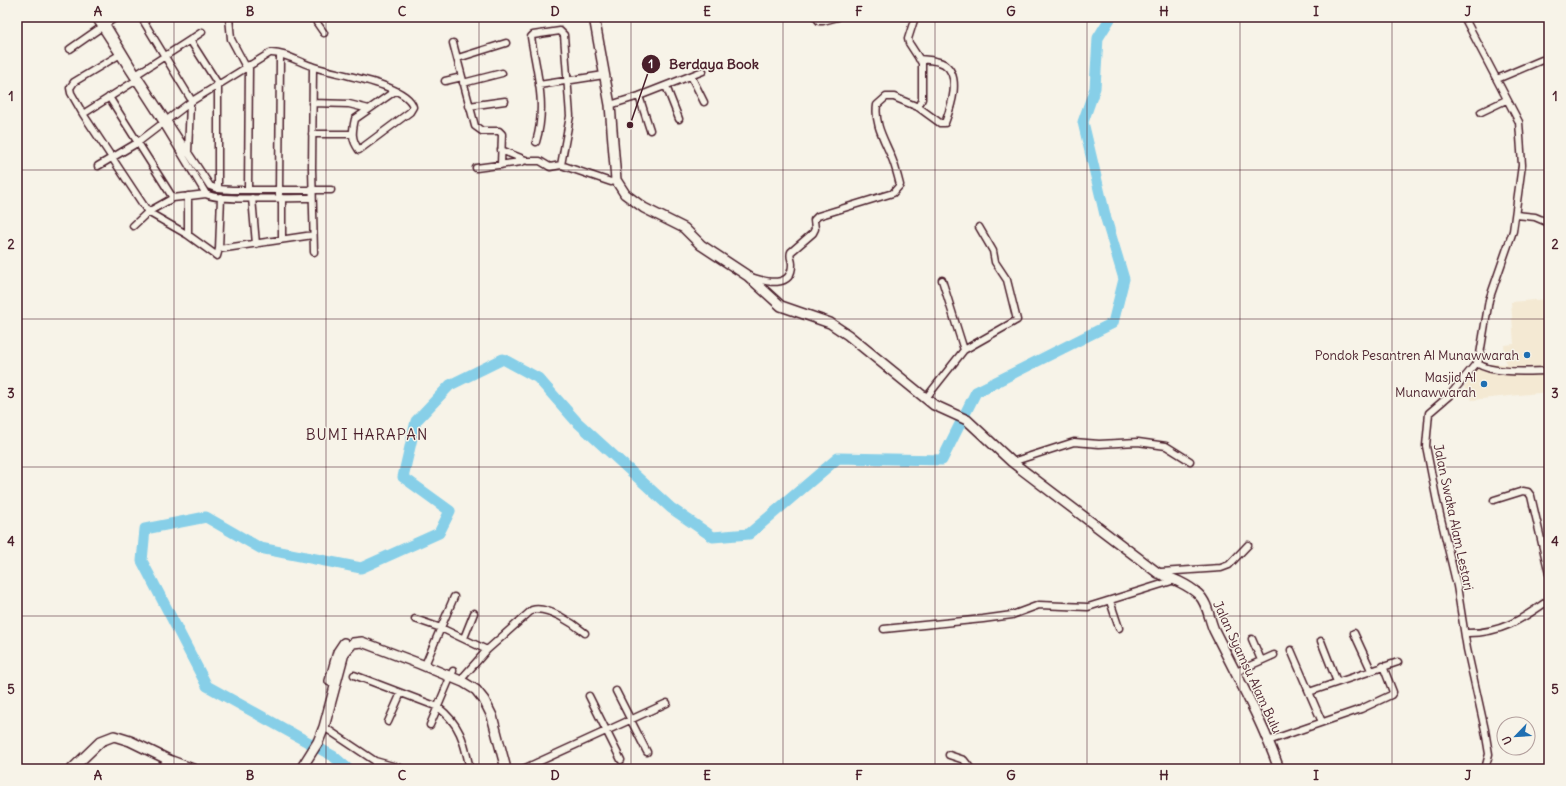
<svg xmlns="http://www.w3.org/2000/svg" width="1566" height="786" font-family="Delius,sans-serif">
  <style>
    .built { fill: #f4e9d3 }
    .lines { fill: none; stroke-linecap: round; stroke-linejoin: round }
    .river { stroke: #87cfe8; stroke-width: 11 }
    .street-casing { stroke: #4a1f2b; stroke-width: 9 }
    .secondary-casing { stroke: #4a1f2b; stroke-width: 12 }
    .street { stroke: #f7f3e8; stroke-width: 6 }
    .secondary { stroke: #f7f3e8; stroke-width: 9 }
    .grid { fill: none; stroke: #4a1f2b; stroke-width: 1; stroke-opacity: 0.55 }
    .poi-dot { fill: #1f6fb2; stroke: #f7f3e8; stroke-width: 1.5 }
    .labels { text-anchor: middle; stroke-width: 3; stroke-linejoin: round; paint-order: stroke }
    .poi-label { font-size: 13px; fill: #4a1f2b; stroke: #f7f3e8; text-anchor: end }
    .street-label { font-size: 13px; fill: #4a1f2b; stroke: #f7f3e8 }
    .quarter-label { font-size: 15px; letter-spacing: 1px; fill: #4a1f2b; stroke: #f7f3e8 }
    .leader { fill: none; stroke: #4a1f2b; stroke-width: 1.5 }
    .callout-dot { fill: #4a1f2b; stroke: #f7f3e8; stroke-width: 1.5 }
    .mark-label { font-size: 12px; text-anchor: middle; font-weight: bold; fill: #fff }
    .callout-label { font-size: 14px; text-anchor: middle; font-weight: bold; fill: #4a1f2b; stroke: #f7f3e8; stroke-width: 3; stroke-linejoin: round; paint-order: stroke }
    .neatline { fill: none; stroke: #4a1f2b; stroke-width: 1.5 }
    .grid-label { font-size: 13px; text-anchor: middle; font-weight: bold; fill: #4a1f2b }
  </style>
  <rect width="100%" height="100%" fill="#f7f3e8"/>
  <filter id="ink" filterUnits="userSpaceOnUse"><feTurbulence type="fractalNoise" baseFrequency=".025" numOctaves="2"/><feDisplacementMap in="SourceGraphic" scale="8" xChannelSelector="R" yChannelSelector="G"/><feConvolveMatrix kernelMatrix="1 2 1 2 8 2 1 2 1" color-interpolation-filters="sRGB"/></filter>
  <g filter="url(#ink)">
    <path class="built" d="M1549 299V392L1472 400 1464 387 1480 364H1506L1504 345 1514 344 1511 302Z"/>
    <g class="lines">
      <path class="river" d="M348 769 333 756 207 686 142 561 145 529 206 517 260 548 361 568 439 533 450 511 403 477 416 421 450 385 503 359 538 378 576 421 671 508 713 537 749 534 838 458 942 460 976 392 1113 323 1124 279 1106 219 1083 122 1095 88 1098 38 1111 17"/>
      <g class="street-casing">
        <path id="street" d="M95 17 157 113 206 194C220 202 291 197 312 198
          M102 17 137 75 210 186 218 189 232 190H331
          M141 17 192 101
          M229 17 231 39 246 67
          M316 17 317 23 324 33
          M816 17 819 21H823L838 17
          M1464 17 1519 122 1522 165 1513 231 1489 300 1479 360 1450 395 1429 413 1426 446 1437 502 1457 586 1467 649 1485 730 1489 754 1485 769
          M190 40 202 32
          M453 43 475 126 482 131H499L502 134 501 165
          M70 49 116 17
          M119 55 74 82 70 88 71 93 83 114 148 212 133 226
          M458 58 506 43
          M313 67 312 168 314 252
          M134 76 190 40 218 84V189
          M691 76 704 102
          M1497 79 1542 60 1547 61 1549 65
          M445 81 462 77
          M463 83 502 73
          M539 85 604 75
          M666 86 679 119
          M639 96 650 130
          M109 97 173 198
          M312 103 349 104 369 109
          M610 105 639 96 703 71
          M469 106 505 101
          M918 107 940 123H945C951 107 962 76 944 64 937 60 927 60 919 59
          M1481 112 1506 100
          M83 114 135 81
          M312 134H351
          M536 142C547 106 537 74 531 37L533 35 560 31 564 35 570 116 561 165
          M501 150 528 161H540L550 167 561 165 611 182 616 180
          M188 153 190 103
          M98 166 137 143 192 101 270 53C284 52 301 63 314 67 334 74 408 84 413 107L410 112 359 150C351 139 352 132 355 119L395 91
          M476 168 521 162 526 160
          M248 190 249 65
          M206 194 173 198 148 212 188 235 217 256 219 249 221 197
          M279 194 280 55
          M252 198 256 244
          M1516 215 1535 217 1549 223
          M188 235V196
          M282 239V198
          M219 249 313 235
          M751 277C766 282 792 289 792 264 792 260 789 256 791 252L813 233 815 229 814 220 818 216 893 193 900 185C898 177 896 169 893 161 886 142 874 126 877 105L886 97H894L918 107 922 99V63L909 43 908 39 915 17
          M942 280 964 350
          M1478 364C1494 374 1529 371 1549 371
          M926 398 964 350 1017 320 1007 280 995 262 993 251 979 227
          M1012 462 1074 442 1099 444 1138 442 1166 446 1190 461
          M1494 500 1523 491 1528 492 1531 496 1549 574
          M1161 572 1221 568 1229 565 1248 545
          M1110 601 1119 628
          M415 619 441 628 487 650
          M884 629 983 619 1012 615 1039 605 1088 607 1175 580
          M1354 633 1371 670
          M1465 633C1500 634 1521 620 1549 600
          M464 638 474 613
          M1252 639 1261 660
          M1321 641 1337 682
          M1291 650 1309 692
          M425 665 454 597
          M1236 672 1274 655
          M354 675 438 707C461 725 464 742 470 769
          M464 676 487 650 532 610C547 605 574 624 585 633
          M616 691 647 752
          M589 696 621 760
          M388 722 401 693
          M1322 722 1309 692 1398 662
          M430 725 453 671
          M324 727 375 761 403 769
          M1268 741 1361 709 1391 695 1393 692 1383 666
          M949 755 964 760 971 769
          M375 761V769
          M159 769 169 760
          M523 769 667 703"/>
      </g>
      <g class="secondary-casing">
        <path id="secondary" d="M594 17 610 105 616 180 625 194 644 208 684 228 701 245 748 276 781 306 830 323 848 335 934 405 967 420 1012 462 1158 573C1171 578 1187 584 1198 594 1208 603 1209 619 1214 630 1237 676 1262 721 1279 769
          M330 681 338 652 344 643
          M17 768 18 769
          M72 769 101 741 114 736 130 741 169 760 193 769
          M301 769 318 742 324 727 344 653 353 643 362 642 420 664 463 682 476 690 484 700 492 716 506 769"/>
      </g>
      <use href="#street" class="street"/>
      <use href="#secondary" class="secondary"/>
    </g>
  </g>
  <path class="grid" d="M174 17V769M326 17V769M479 17V769M631 17V769M783 17V769M935 17V769M1087 17V769M1240 17V769M1392 17V769M17 170H1549M17 319H1549M17 467H1549M17 616H1549"/>
  <g class="poi-dot">
    <circle cx="1527" cy="355" r="4"/>
    <circle cx="1484" cy="384" r="4"/>
  </g>
  <g class="labels">
    <g class="poi-label">
      <text x="1519" y="360">Pondok Pesantren Al Munawwarah</text>
      <text x="1476" y="382">Masjid Al<tspan x="1476" dy="15">Munawwarah</tspan></text>
    </g>
    <g class="street-label">
      <text transform="translate(1454 517) rotate(78)" y="5">Jalan Swaka Alam Lestari</text>
      <text transform="translate(1248 667) rotate(65)" y="5">Jalan Syamsu Alam Bulu</text>
    </g>
    <g class="quarter-label">
      <text x="367" y="440">BUMI HARAPAN</text>
    </g>
  </g>
  <path class="leader" d="M630 125L651 64"/>
  <g class="callout-dot">
    <circle cx="630" cy="125" r="4"/>
    <circle cx="651" cy="64" r="10"/>
  </g>
  <g class="mark-label">
    <text x="651" y="68">1</text>
  </g>
  <g class="callout-label">
    <text x="714" y="69">Berdaya Book</text>
  </g>
  <rect width="1566" height="786" fill="none" stroke="#f7f3e8" stroke-width="44"/>
  <g transform="translate(1516 736) rotate(245)"><circle r="19" fill="#f7f3e8" stroke="#b29e9c"/>
  <path d="M0-3L7 15L0 10L-7 15Z" fill="#1f6fb2"/>
  <text y="-6" font-size="11" font-weight="bold" text-anchor="middle" fill="#4a1f2b">U</text>
  </g>
  <rect x="22" y="22" width="1522" height="742" class="neatline"/>
  <g class="grid-label">
    <text x="98" y="16">A</text>
    <text x="250" y="16">B</text>
    <text x="402" y="16">C</text>
    <text x="555" y="16">D</text>
    <text x="707" y="16">E</text>
    <text x="859" y="16">F</text>
    <text x="1011" y="16">G</text>
    <text x="1164" y="16">H</text>
    <text x="1316" y="16">I</text>
    <text x="1468" y="16">J</text>
    <text x="11" y="101">1</text>
    <text x="1555" y="101">1</text>
    <text x="11" y="249">2</text>
    <text x="1555" y="249">2</text>
    <text x="11" y="398">3</text>
    <text x="1555" y="398">3</text>
    <text x="11" y="546">4</text>
    <text x="1555" y="546">4</text>
    <text x="11" y="694">5</text>
    <text x="1555" y="694">5</text>
    <text x="98" y="780">A</text>
    <text x="250" y="780">B</text>
    <text x="402" y="780">C</text>
    <text x="555" y="780">D</text>
    <text x="707" y="780">E</text>
    <text x="859" y="780">F</text>
    <text x="1011" y="780">G</text>
    <text x="1164" y="780">H</text>
    <text x="1316" y="780">I</text>
    <text x="1468" y="780">J</text>
  </g>
</svg>
